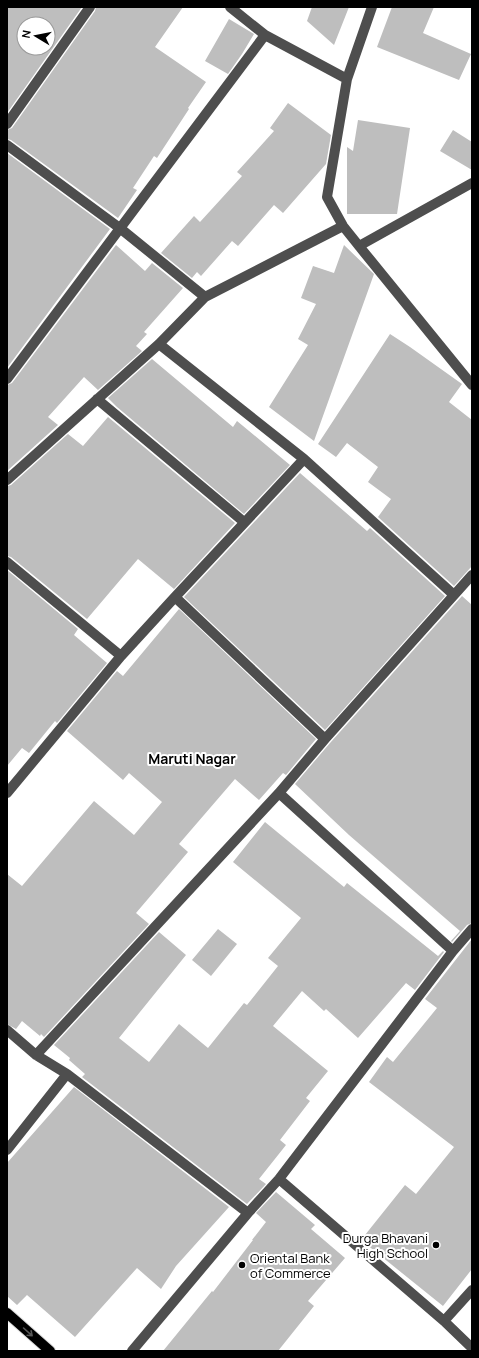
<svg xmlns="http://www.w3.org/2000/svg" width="479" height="1358" font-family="Manrope,sans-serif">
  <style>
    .building { fill: #bebebe; fill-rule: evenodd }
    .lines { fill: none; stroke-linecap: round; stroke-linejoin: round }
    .major-casing { stroke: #dbdbdb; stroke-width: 12 }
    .minor { stroke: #4e4e4e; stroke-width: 10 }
    .major { stroke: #000; stroke-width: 10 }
    .oneway { stroke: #595959 }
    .poi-dot { fill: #000; stroke: #fff; stroke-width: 1.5 }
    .labels { text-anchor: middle; stroke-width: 4; stroke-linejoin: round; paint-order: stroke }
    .poi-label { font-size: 13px; fill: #000; stroke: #fff; text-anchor: end }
    .neighbourhood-label { font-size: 14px; font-weight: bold; fill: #000; stroke: #fff }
  </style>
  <rect width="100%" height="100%" fill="#fff"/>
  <path class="building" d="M7 7H82L7 113ZM24 24H48V48H24Z
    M96 7H183L155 47 206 82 188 108 189 109 157 158 154 156 133 188 137 190 118 218 11 140 7 139V130L12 128 95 11Z
    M312 7H349L334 45 307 21Z
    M392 7H434L423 33 471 54 459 80 377 47Z
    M229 19 254 34 242 54 228 74 205 61Z
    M288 103 331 135 326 164 283 213 274 205 238 246 232 241 201 276 197 272 192 278 161 253 194 216 200 222 242 176 237 172 274 131 270 128Z
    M358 120 410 128 397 214H347V147L353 151Z
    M453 130 472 142V170L440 151Z
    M7 153 110 229 7 368Z
    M116 245 145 271 152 263 183 288 144 332 147 334 136 346 142 351 98 390 84 377 48 417 58 425 7 471V385L12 383Z
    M344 245 374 274 314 441 269 407 308 345 298 339 316 304 301 298 313 266 334 273Z
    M390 334 410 347 462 384 449 402 472 420V566L454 586 378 517 391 499 368 482 378 467 347 443 336 457 318 444Z
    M152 359 233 427 237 421 290 465 244 514 117 407 108 398Z
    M108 417 235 523 174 589 138 559 87 619 11 557 7 556V486L11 485 68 434 83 446Z
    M300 473 367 531 370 528 445 596 325 730 184 597Z
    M7 570 78 629 74 635 107 663 57 723 55 721 29 753 22 748 7 766Z
    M462 596 472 605V923L467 925 452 942 451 941 460 931 349 835 295 784 330 743Z
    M179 609 316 739 286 775 283 773 259 800 235 779 179 844 188 852 136 913 149 924 44 1037 41 1034 40 1036 22 1021 16 1029 7 1024V874L22 886 94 801 134 835 162 802 129 773 123 780 67 731 117 671 123 676Z
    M265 822 344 887 347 883 438 956 443 951 444 952 415 990 406 983 358 1038 326 1009 324 1011 302 991 273 1026 328 1071 306 1098 310 1101 280 1140 286 1145 259 1179 266 1184 247 1204 82 1077 85 1074 69 1060 70 1058 54 1045 159 932 186 955 119 1038 149 1062 179 1024 208 1048 244 1003 247 1005 278 966 268 958 301 918 233 862Z
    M218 929 237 944 211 976 192 960Z
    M472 939V1269L443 1306 361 1240 405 1185 416 1194 454 1147 369 1082 387 1057 393 1062 437 1008 425 999Z
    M74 1087 229 1207 176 1266 161 1289 137 1268 75 1337 27 1295 17 1305 7 1296V1163Z
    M276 1192 315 1225 311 1229 345 1258 308 1301 314 1306 278 1351H163L212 1291 213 1292 253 1240H252L266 1222 256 1213Z"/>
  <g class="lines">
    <g class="major-casing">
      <path id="major" d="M7 1313 50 1351"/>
    </g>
    <path class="minor" d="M230 7 265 35 347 79
      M372 7 347 79 327 197 343 226 359 246 472 385
      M7 124 90 7
      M7 145 121 229 205 297
      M359 246 472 183
      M159 344 304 459 454 595
      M7 379 265 35
      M97 399 244 522
      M7 480 159 344 205 297 343 226
      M7 562 121 656
      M175 597 325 739
      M7 793 121 656 175 597 304 459
      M279 793 453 951
      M7 1030 36 1055 67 1074 248 1213
      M36 1055 279 793 325 739 472 575
      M7 1150 67 1074
      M279 1179 444 1321 472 1348
      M444 1321 472 1290
      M132 1351 248 1213 279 1179 453 951 472 929"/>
    <use href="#major" class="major"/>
  </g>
  <defs><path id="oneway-shaft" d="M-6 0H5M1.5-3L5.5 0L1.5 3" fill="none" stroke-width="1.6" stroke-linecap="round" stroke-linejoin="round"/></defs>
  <use class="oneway" href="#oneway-shaft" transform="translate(28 1332) rotate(42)"/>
  <g class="poi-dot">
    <circle cx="436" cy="1245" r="4"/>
    <circle cx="242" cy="1265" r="4"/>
  </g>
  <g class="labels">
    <g class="poi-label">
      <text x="428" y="1243">Durga Bhavani<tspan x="428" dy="15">High School</tspan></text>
      <text x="250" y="1263" text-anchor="start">Oriental Bank<tspan x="250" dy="15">of Commerce</tspan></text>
    </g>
    <g class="neighbourhood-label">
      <text x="192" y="764">Maruti Nagar</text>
    </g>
  </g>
  <rect width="479" height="1358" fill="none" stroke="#000000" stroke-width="16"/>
  <g transform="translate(36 36) rotate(280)"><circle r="19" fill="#ffffff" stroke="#999999"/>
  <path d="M0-3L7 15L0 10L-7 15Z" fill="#000000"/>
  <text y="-6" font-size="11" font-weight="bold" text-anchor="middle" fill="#000000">N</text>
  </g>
</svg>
